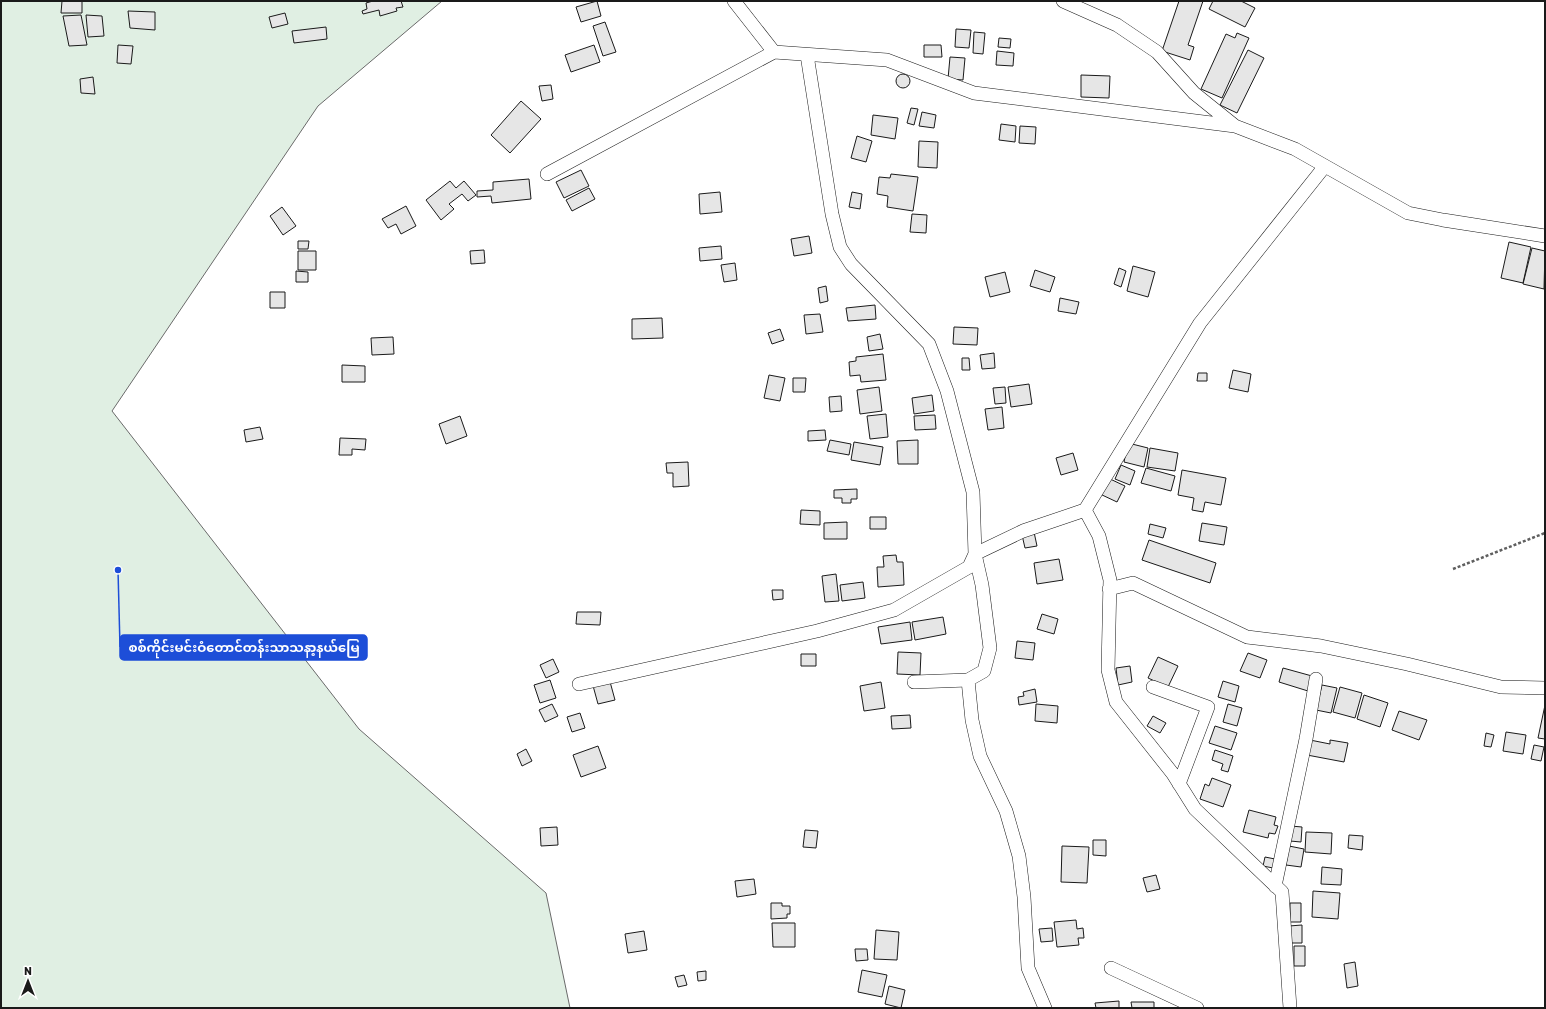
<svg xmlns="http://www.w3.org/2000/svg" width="1546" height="1009" font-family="Rubik,'Noto Sans Myanmar',sans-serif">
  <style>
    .green { fill: #e0efe3; stroke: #6a6a6a }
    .building { fill: #e6e6e6; stroke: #1a1a1a }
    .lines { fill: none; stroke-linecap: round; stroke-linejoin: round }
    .street-casing { stroke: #1a1a1a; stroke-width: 14 }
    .path { stroke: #5f5f5f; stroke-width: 2.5; stroke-dasharray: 3 2; stroke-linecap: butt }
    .street { stroke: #fff; stroke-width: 13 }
    .leader { fill: none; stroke: #1d4ed8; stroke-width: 1.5 }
    .callout-dot { fill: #1d4ed8; stroke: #fff; stroke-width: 1.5 }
    .callout { fill: #1d4ed8; stroke: #1d4ed8; stroke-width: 1.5 }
    .callout-label { font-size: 13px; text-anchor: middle; font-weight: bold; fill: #fff }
  </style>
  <rect width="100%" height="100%" fill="#fff"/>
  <path class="green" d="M1 1H442L318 106 112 411 359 729 546 893 570 1008H1Z"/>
  <path class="building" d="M62 1H82V13H61Z
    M373 1H401L403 7 396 8 397 11 380 16 379 10 363 14 362 11 367 9 366 3Z
    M597 1 601 16 581 22 576 7Z
    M1179 1H1203L1188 45 1194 47 1190 60 1162 51Z
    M1213 1H1241L1255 8 1245 27 1209 9Z
    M128 11 155 12V30L130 28Z
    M285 13 288 24 272 28 269 17Z
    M81 15 87 45 69 46 63 16Z
    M86 15 102 16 104 36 88 37Z
    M605 22 616 52 603 56 593 26Z
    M326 27 327 39 294 43 292 31Z
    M956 29 971 30 969 48 955 47Z
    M974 32 985 33 983 54 973 53Z
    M1237 33 1249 38 1222 98 1201 89 1226 34 1235 38Z
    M999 38 1011 39 1010 48 998 47Z
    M118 45 133 46 131 64 117 63Z
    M594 45 600 62 571 72 565 55Z
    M924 45H941L942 57H924Z
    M1248 50 1264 58 1237 113 1220 105Z
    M997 51 1014 53 1013 66 996 65Z
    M950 57 965 58 963 80 948 79Z
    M896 81a7 7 0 1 1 14 0a7 7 0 1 1-14 0Z
    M1081 75 1110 76 1109 98 1081 97Z
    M93 77 95 94 81 93 80 79Z
    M551 85 553 99 542 101 539 86Z
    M521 101 541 119 510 153 491 135Z
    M911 108 918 109 914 125 907 123Z
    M922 112 936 115 934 128 919 126Z
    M873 115 898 118 895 139 871 135Z
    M1001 124 1016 126 1015 142 999 140Z
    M1020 126 1036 127 1035 144 1019 143Z
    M857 136 872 141 866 162 851 158Z
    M919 141 938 142 937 168 918 167Z
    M581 170 589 186 564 198 556 182Z
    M891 174 918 177 913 211 887 207 888 196 877 194 879 177 890 178Z
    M529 179 531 199 492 203 491 196 477 197V191L493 190V182Z
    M450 181 456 188 464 181 476 195 468 201 462 194 449 204 454 209 441 220 426 200Z
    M589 188 595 199 572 211 566 200Z
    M720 192 722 212 700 214 699 194Z
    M852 192 862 194 860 209 849 207Z
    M406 206 416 226 401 234 396 224 388 228 382 219Z
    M282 207 296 226 283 235 270 216Z
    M912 214 927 215 926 233 910 232Z
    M809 236 812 253 794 256 791 239Z
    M298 241H309L308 249H298Z
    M1509 242 1531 247 1523 283 1501 278Z
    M721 246 722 259 700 261 699 248Z
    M1532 248 1545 251 1544 289 1523 284Z
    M484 250 485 263 471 264 470 251Z
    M298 251H316V270H298Z
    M735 263 737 280 724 282 721 265Z
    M1133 266 1155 272 1148 297 1127 291Z
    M1119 268 1126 271 1121 287 1114 284Z
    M1035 270 1055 277 1050 292 1030 286Z
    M296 271 308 272V282H296Z
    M1005 272 1010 292 990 297 985 277Z
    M826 286 828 301 820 303 818 288Z
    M270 292H285V308H270Z
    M1060 298 1079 302 1076 314 1058 311Z
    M875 305 876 319 848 321 846 308Z
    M820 314 823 332 806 334 804 315Z
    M662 318 663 338 632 339V319Z
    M954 327 978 328 977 345 953 344Z
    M780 329 784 340 772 344 768 333Z
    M880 334 883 349 869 351 867 337Z
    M393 337 394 354 372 355 371 338Z
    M994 353 995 368 982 369 980 355Z
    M883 354 886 380 861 382 860 375 850 376 849 362 856 361V357Z
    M962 358H969L970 370H962Z
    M342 365 365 366V382H342Z
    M1233 370 1251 374 1248 392 1229 388Z
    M1198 373H1207V381H1197Z
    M769 375 785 378 780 401 764 398Z
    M793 378H806L805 392H793Z
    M1029 384 1032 404 1011 407 1008 387Z
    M879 387 882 411 860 414 857 390Z
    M1005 387 1006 403 995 404 993 388Z
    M932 395 934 411 914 414 912 398Z
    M841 396 842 411 830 412 829 397Z
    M1002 407 1004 428 988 430 985 409Z
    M886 414 888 437 870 439 867 416Z
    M935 415 936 429 915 430 914 416Z
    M460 416 467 436 446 444 439 424Z
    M260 427 263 439 246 442 244 430Z
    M825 430 826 440 808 441V431Z
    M340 438 366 439 365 450 352 449V455H339Z
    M830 440 851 444 849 455 827 451Z
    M918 440V464H898L897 441Z
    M854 442 883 447 880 465 851 460Z
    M1128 443 1148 448 1144 467 1124 462Z
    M1150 448 1178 453 1175 471 1147 467Z
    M1073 453 1078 470 1061 475 1056 458Z
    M688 462 689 486 673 487V473H667L666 463Z
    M1121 465 1135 471 1130 485 1115 479Z
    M1146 468 1175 476 1171 491 1141 483Z
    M1182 470 1226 478 1221 505 1205 502 1203 512 1192 510 1194 498 1178 495Z
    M1108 478 1125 486 1117 502 1100 494Z
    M857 489V499H851V503H842V498H834V490Z
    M801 510 820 511V525L800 524Z
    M870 517H886V529H870Z
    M847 522V539H824V523Z
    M1202 523 1227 527 1224 545 1199 541Z
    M1150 524 1166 528 1163 538 1148 534Z
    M1034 532 1037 546 1025 548 1022 535Z
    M1149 540 1216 563 1210 583 1142 560Z
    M896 555 897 562H903L904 585 878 587 877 567H884L883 556Z
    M1059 559 1063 580 1037 584 1034 563Z
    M836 574 839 601 825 602 822 576Z
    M863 582 865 598 842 601 840 585Z
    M772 590H783V599L773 600Z
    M577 612H601L600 625 576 624Z
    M1042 614 1058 619 1054 634 1037 629Z
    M943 617 946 634 915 640 912 622Z
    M910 622 912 640 881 644 878 627Z
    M1017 641 1035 643 1033 660 1015 658Z
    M898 652 921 653 920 675 897 674Z
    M1248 653 1267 660 1260 678 1240 671Z
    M801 654H816V666H801Z
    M1158 657 1178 666 1168 687 1148 678Z
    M553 659 559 672 546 678 540 665Z
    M1130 666 1132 682 1118 685 1116 668Z
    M1283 668 1312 676 1308 691 1279 682Z
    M609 678 615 700 598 704 592 682Z
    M550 680 556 698 540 703 534 685Z
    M1223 681 1239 686 1235 702 1218 697Z
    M881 682 885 708 864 711 860 686Z
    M1322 685 1337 688 1331 713 1316 710Z
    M1340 687 1362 693 1355 718 1333 712Z
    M1035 689 1037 702 1019 705 1018 697 1024 696 1023 692Z
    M1364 695 1388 703 1380 727 1357 719Z
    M552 704 558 716 545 722 539 710Z
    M1036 704 1058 706 1057 723 1035 721Z
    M1228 704 1242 708 1237 726 1223 722Z
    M1545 705V739L1538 738Z
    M1399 711 1427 720 1419 740 1392 730Z
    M580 713 585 728 572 732 567 717Z
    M910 715 911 728 892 729 891 716Z
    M1153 716 1166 723 1160 733 1147 726Z
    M1215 726 1237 733 1231 750 1209 743Z
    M1506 732 1526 735 1523 754 1503 751Z
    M1486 733 1494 735 1491 747 1484 746Z
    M1310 740 1330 744V740L1348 743 1344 762 1307 755Z
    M1534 745 1544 747 1541 761 1531 759Z
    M598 746 606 768 581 777 573 755Z
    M526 749 532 761 522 766 517 754Z
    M1215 750 1233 756 1228 772 1221 770 1223 764 1212 760Z
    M1212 778 1231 785 1223 807 1200 799 1205 784 1209 786Z
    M1249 810 1276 817 1274 825 1278 826 1275 834 1269 833 1268 838 1243 832Z
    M1291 826 1302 827 1301 842 1290 841Z
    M557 827 558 845 541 846 540 828Z
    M805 830 818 831 816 848 803 847Z
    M1306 832 1332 833 1331 854 1305 852Z
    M1349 835 1363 836 1362 850 1348 848Z
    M1093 840H1106V856L1093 855Z
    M1062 846 1089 847 1087 883 1061 882Z
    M1289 846 1304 849 1301 867 1286 865Z
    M1265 857 1275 859 1273 868 1263 866Z
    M1322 867 1342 869 1341 885 1321 884Z
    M1156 875 1160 889 1147 892 1143 878Z
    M754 879 756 894 737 897 735 881Z
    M1313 891 1340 893 1338 919 1312 917Z
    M771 903H782V906H790V914H787V918L771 919Z
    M1290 903H1301V922H1290Z
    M1076 920 1077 929 1083 928 1084 938H1078L1079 945 1057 947 1054 922Z
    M772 923H795V947H773Z
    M1302 925V943H1289V926Z
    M1052 928 1053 941 1041 942 1039 929Z
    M876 930 899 932 897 960 874 959Z
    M644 931 647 950 628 953 625 934Z
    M1294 946H1305V966H1294Z
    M855 949H867L868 960 856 961Z
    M1355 962 1358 986 1347 988 1344 964Z
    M862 970 887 975 882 997 858 992Z
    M706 971V980L698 981 697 972Z
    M684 975 687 985 678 987 675 977Z
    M889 986 905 990 901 1008 885 1004Z
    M1119 1001V1008H1096L1095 1003Z
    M1131 1002H1154V1008H1132Z"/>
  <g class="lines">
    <g class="street-casing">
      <path id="street" d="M734 1 774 52
        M1063 1 1117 25 1157 52 1194 93 1235 126
        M807 55 832 214 840 247 851 264 929 344 947 391 973 492 975 554 982 585 990 648 984 671 968 680 914 682
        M547 174 774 52 887 60 974 93 1235 126 1295 149 1408 213 1443 220 1545 236
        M1085 510 1099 536 1110 580 1108 670 1116 702 1173 774 1195 809 1282 892 1290 1008
        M1109 589 1133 583 1247 637 1321 646 1407 664 1501 687 1545 688
        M968 680 972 720 980 756 1006 811 1019 856 1024 897 1028 968 1045 1008
        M579 684 817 631 894 610 969 567 975 554 1023 531 1085 510 1200 323 1325 166
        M1153 687 1208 707 1179 784
        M1275 886 1306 739 1316 679
        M1111 968 1197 1008"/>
    </g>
    <path class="path" d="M1453 569 1545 533"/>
    <use href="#street" class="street"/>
  </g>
  <path class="leader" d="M118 570L120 647"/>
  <circle class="callout-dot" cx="118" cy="570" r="4"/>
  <rect class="callout" x="120" y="635" width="247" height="25" rx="4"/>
  <g class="callout-label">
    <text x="244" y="652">စစ်ကိုင်းမင်းဝံတောင်တန်းသာသနာ့နယ်မြေ</text>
  </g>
  <rect width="1546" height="1009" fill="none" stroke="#1a1a1a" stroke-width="4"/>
  <g transform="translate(28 981)" stroke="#ffffff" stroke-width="3" paint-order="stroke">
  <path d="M0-3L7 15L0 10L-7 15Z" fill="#1a1a1a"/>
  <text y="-6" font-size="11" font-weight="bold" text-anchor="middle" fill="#1a1a1a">N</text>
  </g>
</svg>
